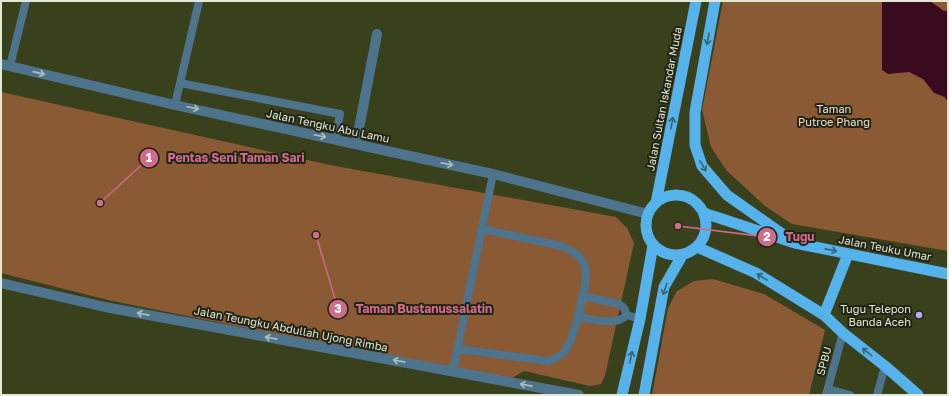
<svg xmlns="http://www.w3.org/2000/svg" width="949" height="396" font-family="'Golos Text',sans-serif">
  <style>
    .green { fill: #8a5a34 }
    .water { fill: #3a0a1f }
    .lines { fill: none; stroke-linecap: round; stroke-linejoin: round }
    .service { stroke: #4d738d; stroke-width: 8 }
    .minor { stroke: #4d738d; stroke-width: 10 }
    .tertiary { stroke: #4d738d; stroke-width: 10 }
    .primary { stroke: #55a7db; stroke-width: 10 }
    .trunk { stroke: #55b2ea; stroke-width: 11 }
    .oneway { stroke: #396475 }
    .oneway2 { stroke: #aebfba }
    .poi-dot { fill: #c0a8f3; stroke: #222516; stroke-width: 1.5 }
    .labels { text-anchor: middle; stroke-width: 4; stroke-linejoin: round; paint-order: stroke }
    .street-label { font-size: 11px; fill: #e2e8d3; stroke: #222516 }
    .park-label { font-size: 11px; fill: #f0dbcb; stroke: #222516 }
    .poi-label { font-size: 11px; fill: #e2e8d3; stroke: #222516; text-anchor: end }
    .leader { fill: none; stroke: #cf6b8b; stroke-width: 1.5 }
    .callout-dot { fill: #cf6b8b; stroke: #222516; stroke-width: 1.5 }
    .mark-label { font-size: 12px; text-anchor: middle; font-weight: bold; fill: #fff }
    .callout-label { font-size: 12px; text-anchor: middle; font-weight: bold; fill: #cf6b8b; stroke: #222516; stroke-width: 4; stroke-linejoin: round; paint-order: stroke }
  </style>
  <rect width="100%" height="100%" fill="#39401c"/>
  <path class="green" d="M723 1H948V251L792 224 765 206 726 170 711 147 702 110Z
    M1 92 330 165 616 217 627 228 634 243 605 376 601 384 590 386 524 371 507 381 108 300 1 273Z
    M713 279 764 294 825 330 809 395H652L668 308 677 291 694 281Z"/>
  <path class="water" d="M882 1H930L944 11 948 10V103L945 97 934 93 923 79 909 72 888 74 882 70Z"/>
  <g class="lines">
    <path class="service" d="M10 66 26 1
      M180 83 340 114 335 140
      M175 105 199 1
      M582 296 619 304 624 308 627 315
      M578 317C592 319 616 327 627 315L640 319
      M458 349 548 361C554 359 560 357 564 352 573 341 589 282 585 268 582 255 572 251 561 246L482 229
      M453 371 493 174
      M828 389 850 395
      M826 395 843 333
      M877 395 885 366"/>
    <path class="minor" d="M356 144 377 34"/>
    <path class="tertiary" d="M1 64 175 105 493 174 648 214
      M1 283 105 307 579 395"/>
    <path class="primary" d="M704 212 713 216"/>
    <path class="trunk" d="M715 1 695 112V145L702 166 727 195 795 243
      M646 225a30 30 0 1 1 60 0a30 30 0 1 1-60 0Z
      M656 203 696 1
      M713 216 795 243 948 274
      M697 247 756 273 824 315 843 333 885 366 918 395
      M824 315 848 254
      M622 395 640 319 653 245
      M644 395 664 287 683 254"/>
  </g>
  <defs><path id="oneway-shaft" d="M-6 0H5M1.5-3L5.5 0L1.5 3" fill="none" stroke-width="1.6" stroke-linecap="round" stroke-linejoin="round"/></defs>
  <g class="oneway">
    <use href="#oneway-shaft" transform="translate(708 39) rotate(100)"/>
    <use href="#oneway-shaft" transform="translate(672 123) rotate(-79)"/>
    <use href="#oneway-shaft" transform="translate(703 166) rotate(59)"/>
    <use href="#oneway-shaft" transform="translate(831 250) rotate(11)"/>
    <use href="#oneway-shaft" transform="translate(762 277) rotate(-149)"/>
    <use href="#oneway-shaft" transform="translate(665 289) rotate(108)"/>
    <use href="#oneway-shaft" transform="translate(867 352) rotate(-142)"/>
    <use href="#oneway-shaft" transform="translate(631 357) rotate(-77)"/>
  </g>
  <g class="oneway2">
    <use href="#oneway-shaft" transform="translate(39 73) rotate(13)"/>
    <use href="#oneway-shaft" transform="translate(193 108) rotate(12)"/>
    <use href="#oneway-shaft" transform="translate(320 136) rotate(12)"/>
    <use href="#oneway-shaft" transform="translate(447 164) rotate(12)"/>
    <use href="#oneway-shaft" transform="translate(143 314) rotate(-169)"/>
    <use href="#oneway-shaft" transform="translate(271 338) rotate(-169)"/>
    <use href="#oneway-shaft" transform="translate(399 361) rotate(-169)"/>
    <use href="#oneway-shaft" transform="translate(526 385) rotate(-169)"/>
  </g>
  <circle class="poi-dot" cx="919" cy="315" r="4"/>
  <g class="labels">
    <g class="street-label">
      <text transform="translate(664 99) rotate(-79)" y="4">Jalan Sultan Iskandar Muda</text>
      <text transform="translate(328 126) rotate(12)" y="4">Jalan Tengku Abu Lamu</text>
      <text transform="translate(885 248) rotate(11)" y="4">Jalan Teuku Umar</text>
      <text transform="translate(291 329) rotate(11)" y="4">Jalan Teungku Abdullah Ujong Rimba</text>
      <text transform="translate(824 361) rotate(-75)" y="4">SPBU</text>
    </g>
    <g class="park-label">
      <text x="834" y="113">Taman<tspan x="834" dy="13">Putroe Phang</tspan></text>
    </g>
    <g class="poi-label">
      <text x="911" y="313">Tugu Telepon<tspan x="911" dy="13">Banda Aceh</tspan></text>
    </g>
  </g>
  <path class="leader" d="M100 203L149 158M678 226L767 237M316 235L338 309"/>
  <g class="callout-dot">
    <circle cx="100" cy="203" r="4"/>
    <circle cx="678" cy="226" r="4"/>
    <circle cx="316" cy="235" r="4"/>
    <circle cx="149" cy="158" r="10"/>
    <circle cx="767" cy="237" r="10"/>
    <circle cx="338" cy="309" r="10"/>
  </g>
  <g class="mark-label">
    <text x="149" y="162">1</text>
    <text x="767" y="241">2</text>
    <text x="338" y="313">3</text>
  </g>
  <g class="callout-label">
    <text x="236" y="162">Pentas Seni Taman Sari</text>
    <text x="800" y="241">Tugu</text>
    <text x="424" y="313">Taman Bustanussalatin</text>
  </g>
  <rect width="949" height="396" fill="none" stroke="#e2e8d3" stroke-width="4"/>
</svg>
